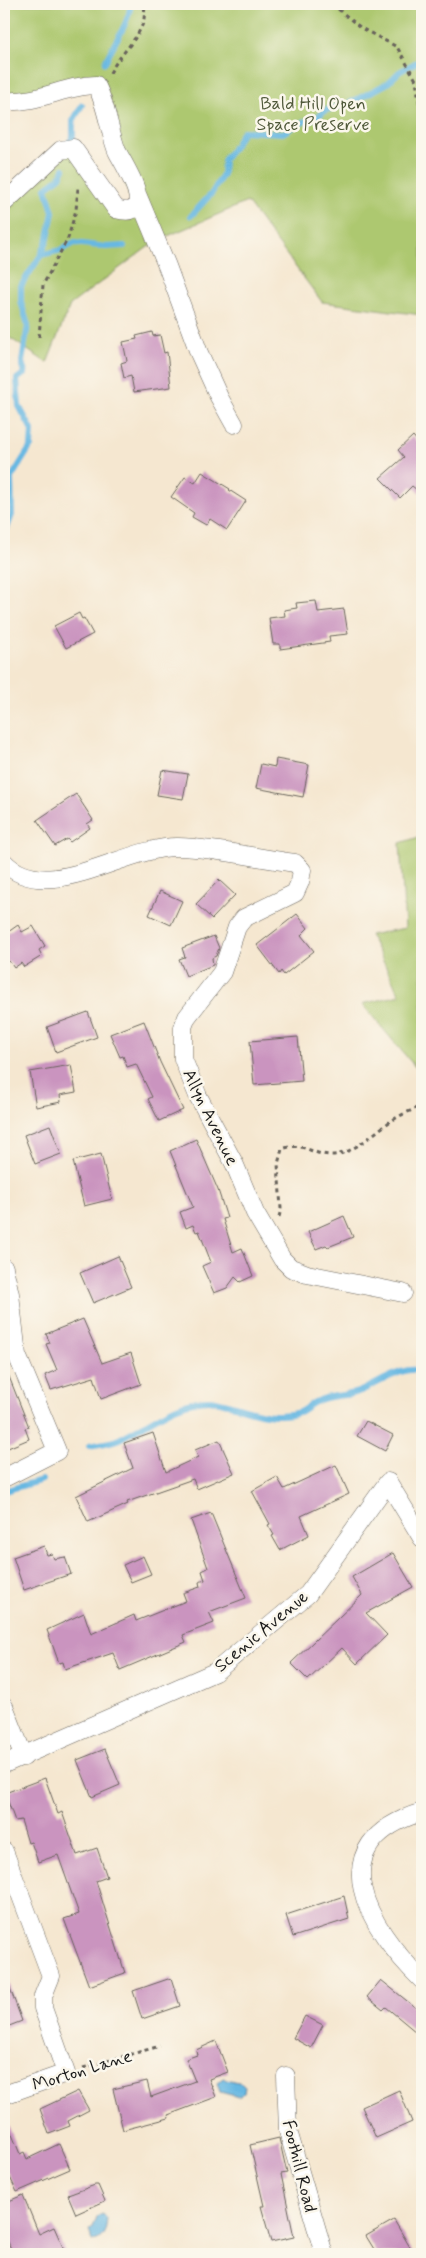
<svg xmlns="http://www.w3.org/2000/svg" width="426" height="2258" font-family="Mynerve,sans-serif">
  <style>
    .green { fill: #adc86f; stroke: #647246 }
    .water { fill: #67b8e2; stroke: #426a7f }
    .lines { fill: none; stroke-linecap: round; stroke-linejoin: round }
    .stream { stroke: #67b8e2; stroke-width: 6 }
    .building { fill: #ca94bf }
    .street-casing { stroke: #68635b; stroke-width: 19 }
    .path { stroke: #68635b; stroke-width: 3; stroke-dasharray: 4 4; stroke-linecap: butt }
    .street { stroke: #fff; stroke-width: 18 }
    .labels { text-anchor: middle; stroke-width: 5; stroke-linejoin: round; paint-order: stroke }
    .park-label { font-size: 18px; fill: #4f5839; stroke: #fbf7ec }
    .street-label { font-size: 18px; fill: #1c1c1c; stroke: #fbf7ec }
  </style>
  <rect width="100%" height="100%" fill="#fbf7ec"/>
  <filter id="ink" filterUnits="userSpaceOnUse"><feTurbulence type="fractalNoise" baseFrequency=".02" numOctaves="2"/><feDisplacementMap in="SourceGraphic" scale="10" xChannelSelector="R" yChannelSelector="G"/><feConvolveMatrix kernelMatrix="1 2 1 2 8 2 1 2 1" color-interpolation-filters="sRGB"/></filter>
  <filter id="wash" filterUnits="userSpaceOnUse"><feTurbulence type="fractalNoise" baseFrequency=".0096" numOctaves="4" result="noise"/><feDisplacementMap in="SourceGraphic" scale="20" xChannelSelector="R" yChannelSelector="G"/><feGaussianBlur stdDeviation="1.12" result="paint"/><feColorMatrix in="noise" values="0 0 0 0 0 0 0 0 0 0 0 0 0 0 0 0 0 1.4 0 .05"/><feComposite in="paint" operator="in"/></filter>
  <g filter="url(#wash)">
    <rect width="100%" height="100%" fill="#f5e7d0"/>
    <path class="green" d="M4 4H422V315L322 302 247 202 156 241 70 305 47 363 4 334V203L73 148 116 209H133L98 89 4 101Z
      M422 836V1075L362 1004 400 995 370 935 405 928 400 843Z"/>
    <path class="water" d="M223 2078 242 2083 245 2086 244 2093 239 2097 220 2092 217 2083Z
      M103 2214 107 2219C106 2229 104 2240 93 2241L89 2230 93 2227 98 2216Z"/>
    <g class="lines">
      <path class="stream" d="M105 63C113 42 128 27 131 4
        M68 144 73 137V121L82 105
        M191 216 212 193 223 174 224 160 236 144 243 131 283 133 298 124 317 117 326 110 350 103 388 83 399 72 422 59
        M41 255 48 238 53 212 46 188 60 177 64 169
        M4 536 12 515 11 478 31 446 32 430 19 406 17 379 25 373 22 362 28 325 21 302V286L41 255 61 250 75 243 106 247 124 246
        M89 1446C99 1444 110 1443 119 1439 148 1425 175 1400 209 1400 215 1400 222 1403 228 1404 251 1411 275 1420 299 1412 304 1410 309 1405 315 1402 331 1394 341 1397 355 1393 373 1388 406 1362 422 1372
        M4 1491 42 1480"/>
    </g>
    <g id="blocks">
      <path class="building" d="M152 332 153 336 160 335 164 353 167 352 171 387 134 392 131 376 124 378 121 363 127 361 123 342 137 339 136 336Z
        M413 436 419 443 422 439V494L412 486 400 498 380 478 404 457 398 450Z
        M202 472 230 489 229 490 246 501 227 530 210 519 206 525 192 517 194 513 171 497 185 477 195 483Z
        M316 601 318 612 344 609 348 634 329 636 330 642 280 649V644H273L269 618 285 616 284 610 297 608 296 603Z
        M79 613 82 619 84 618 93 634 66 648 54 626Z
        M276 759 309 765 303 797 256 788 261 764 275 767Z
        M162 770 188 774 183 799 157 795Z
        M76 794 93 820 87 824 90 828 70 842 67 839 55 846 37 820Z
        M219 880 235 895 212 919 196 904Z
        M160 891 182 901 171 925 149 915Z
        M297 914 308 928 301 935 314 951 284 975 281 971 279 974 257 945Z
        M18 925 22 932 33 926 45 946 39 950 42 956 24 967 21 963 14 968 9 961 4 964V935Z
        M214 936 219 948 216 956 212 958 213 965 186 976 179 959 185 957 182 948Z
        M88 1012 97 1037 56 1052 47 1027Z
        M144 1021 160 1062 183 1110 159 1121 148 1099 152 1097 136 1064 127 1067 123 1056 120 1057 110 1034Z
        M298 1037 302 1081 254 1085 250 1041Z
        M71 1065 76 1092 60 1095 61 1102 36 1107 30 1072Z
        M50 1125 61 1154 35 1164 24 1135Z
        M196 1139 218 1190 227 1218 223 1219 233 1252 242 1248 253 1276 240 1282 235 1277 227 1288 214 1293 202 1266 211 1262 199 1231 196 1232 193 1225 186 1228 180 1212 193 1207 170 1151Z
        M101 1154 112 1199 84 1206 73 1161Z
        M344 1216 353 1237 328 1247 326 1245 316 1249 308 1232Z
        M118 1256 131 1287 93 1303 80 1273Z
        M83 1319 102 1363 131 1353 141 1384 101 1399 94 1377 51 1390 45 1375 57 1370 46 1344 50 1343 46 1334Z
        M4 1364 29 1427 25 1428 29 1439 8 1448 4 1438Z
        M366 1421 393 1435 385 1451 357 1436Z
        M153 1433 166 1472 198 1457 195 1450 219 1440 234 1473 197 1489 193 1479 127 1502 128 1504 88 1522 76 1496 133 1468 124 1443Z
        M336 1465 349 1494 301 1516 309 1535 280 1550 272 1536 274 1535 268 1525 270 1524 252 1491 277 1477 284 1489Z
        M211 1513 246 1598 209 1612 214 1623 183 1635 186 1642 120 1670 113 1653 65 1669 63 1662 59 1663 47 1630 84 1613 91 1634 134 1615 136 1621 186 1601 183 1593 200 1587 199 1582 205 1580 202 1571 208 1568 191 1520Z
        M44 1546 47 1555 52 1554 54 1559 65 1557 71 1574 24 1590 13 1557Z
        M393 1553 413 1587 366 1613 387 1635 357 1664 342 1648 308 1680 291 1663 362 1595 352 1577Z
        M143 1556 151 1574 131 1582 123 1565Z
        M105 1749 120 1785 92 1797 77 1760Z
        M45 1778 58 1814 62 1812 77 1855 97 1848 107 1877 96 1881 125 1973 89 1986 64 1919 79 1914 58 1855 38 1862 31 1842 28 1843 21 1820 15 1821 5 1793Z
        M344 1896 349 1919 293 1937 286 1915Z
        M4 1977H6L22 2021 4 2028Z
        M171 1978 180 2006 142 2019 133 1991Z
        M381 1980 422 2013V2037L386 2007 383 2010 367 1997Z
        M305 2016 323 2025 311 2048 293 2038Z
        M216 2041 228 2072 209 2079 216 2097 168 2115 169 2118 123 2130 113 2089 147 2081 151 2097 195 2081 186 2059 197 2055 196 2050Z
        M399 2090 412 2122 376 2138 362 2107Z
        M78 2091 89 2110 68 2121 70 2126 49 2134 40 2109Z
        M4 2115 20 2154 24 2152 27 2159 59 2144 70 2169 17 2192 4 2165Z
        M279 2138 287 2173 281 2174 294 2237 271 2242 261 2206H264L250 2145Z
        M95 2185H98L105 2201 76 2214 68 2195Z
        M23 2195 39 2234 54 2227 66 2254H13L4 2232V2203Z
        M394 2220 414 2254H377L366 2236Z"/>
    </g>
  </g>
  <g filter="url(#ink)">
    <use href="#blocks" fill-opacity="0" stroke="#68635b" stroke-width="1"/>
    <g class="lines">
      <g class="street-casing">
        <path id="street" d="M4 101C37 104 65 85 96 85 105 99 110 134 117 151 123 163 142 192 137 205 133 213 123 211 116 209L73 148 61 150 4 203
          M137 194 167 266 199 353 219 397 234 424
          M4 862C47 907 125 846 178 847 217 848 256 858 295 863L302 870 300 882 295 893 244 918 237 927 222 972 187 1017 183 1027V1059L198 1096 234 1163 255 1213 282 1259 291 1268 307 1274 403 1293
          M4 1268 10 1294 17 1355 57 1451 4 1478
          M4 1706 24 1757
          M4 1764 215 1672 308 1594 388 1482 422 1538
          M422 1812C317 1844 368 1927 422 1980
          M4 1851 51 1976 43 1996V2008L66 2073 4 2095
          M286 2076 288 2131 324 2254"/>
      </g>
      <path class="path" d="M332 4 361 28 397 47 416 80 422 123
        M110 73C119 55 136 42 143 23 145 18 144 10 145 4
        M39 337 43 285 68 238 76 210 78 188
        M279 1217 281 1209 278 1164 282 1149C304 1141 311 1155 331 1155 354 1156 378 1127 398 1117 406 1112 414 1110 422 1105
        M83 2068 160 2046"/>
      <use href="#street" class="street"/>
    </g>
  </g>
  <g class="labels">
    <g class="park-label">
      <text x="313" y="109">Bald Hill Open<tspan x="313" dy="21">Space Preserve</tspan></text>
    </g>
    <g class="street-label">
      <text transform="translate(211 1117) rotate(64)" y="6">Allyn Avenue</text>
      <text transform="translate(261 1631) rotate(-40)" y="6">Scenic Avenue</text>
      <text transform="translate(82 2070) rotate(-17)" y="6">Morton Lane</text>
      <text transform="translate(300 2166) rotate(76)" y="6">Foothill Road</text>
    </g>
  </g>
  <rect width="426" height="2258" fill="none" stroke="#fbf7ec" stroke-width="20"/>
</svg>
